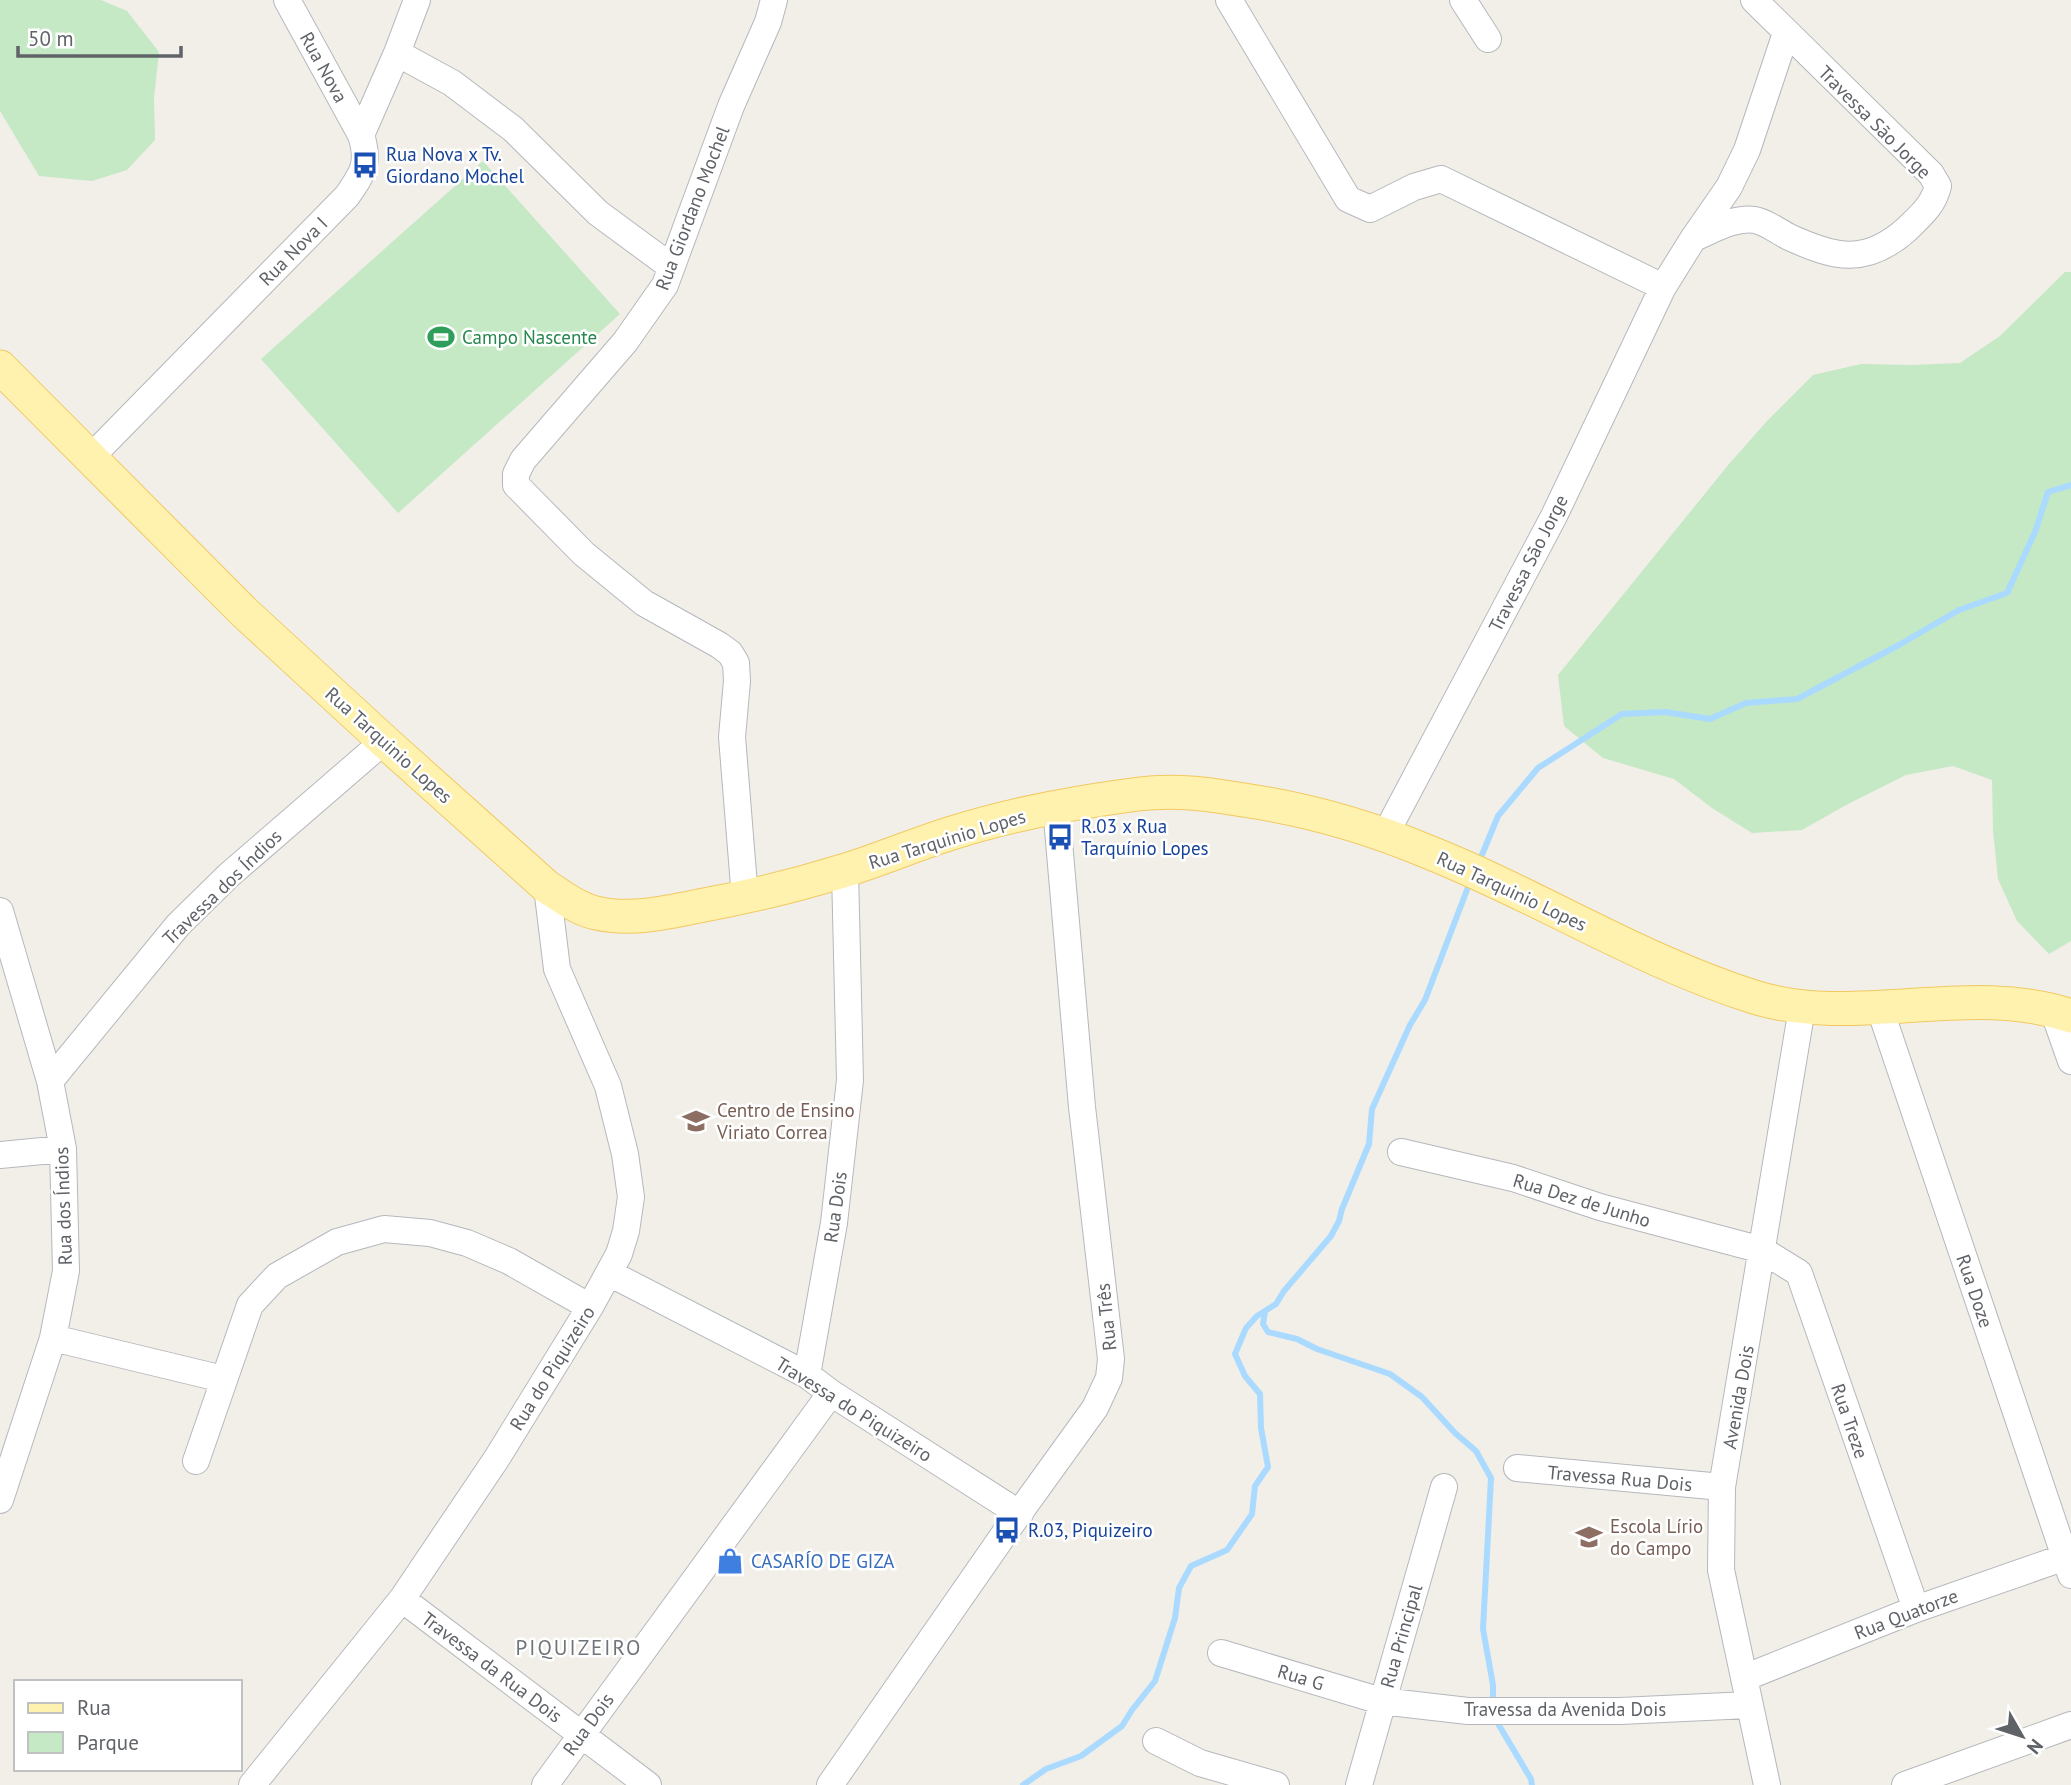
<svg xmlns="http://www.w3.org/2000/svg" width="2071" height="1785" font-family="'PT Sans',sans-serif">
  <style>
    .green { fill: #c5e8c5 }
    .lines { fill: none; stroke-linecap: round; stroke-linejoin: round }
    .stream { stroke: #aadaff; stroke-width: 6 }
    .minor-casing { stroke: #b5b8bc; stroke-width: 28 }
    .major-casing { stroke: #f2c960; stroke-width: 35 }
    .minor { stroke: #fff; stroke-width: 26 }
    .major { stroke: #fff2af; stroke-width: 33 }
    .labels { text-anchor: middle; stroke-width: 5; stroke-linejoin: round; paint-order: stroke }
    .street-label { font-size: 19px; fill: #5f6368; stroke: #fff }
    .transit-label { font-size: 19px; fill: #164399; stroke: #fff; text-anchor: start }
    .leisure-label { font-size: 19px; fill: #27864d; stroke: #fff; text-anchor: start }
    .education-label { font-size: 19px; fill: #785e54; stroke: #fff; text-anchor: start }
    .shop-label { font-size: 19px; fill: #366cbe; stroke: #fff; text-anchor: start }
    .neighbourhood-label { font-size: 21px; letter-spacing: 2px; fill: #70757a; stroke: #fff }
  </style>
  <rect width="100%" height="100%" fill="#f1efe8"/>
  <path class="green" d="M0 0H101L127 11 159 52 154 98 155 140 127 170 92 181 39 176 0 111Z
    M483 161 620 314 398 513 261 359Z
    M2065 272H2071V941L2049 954 2017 921 1998 879 1993 831 1992 780 1953 766 1906 775 1846 805 1802 830 1752 833 1712 808 1674 779 1603 758 1564 726 1558 675 1729 464 1768 420 1813 375 1861 364 1913 365 1960 363 2000 336Z"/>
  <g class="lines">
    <path class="stream" d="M1479 862 1498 816 1538 768 1622 714 1665 712 1710 719 1746 703 1797 699 1899 645 1959 610 2007 593 2035 532 2048 492 2071 485
      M1265 1311 1263 1324 1268 1332 1297 1339 1317 1349 1390 1374 1422 1397 1455 1433 1476 1451 1491 1478 1483 1629 1493 1685V1703
      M1494 1717 1531 1779 1532 1785
      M1023 1785 1046 1769 1081 1756 1122 1726 1132 1710 1155 1681 1175 1618 1179 1588 1191 1566 1227 1550 1252 1514 1255 1486 1268 1467 1261 1428 1260 1394 1245 1376 1235 1354 1246 1328 1257 1316 1276 1304 1284 1291 1331 1236 1339 1221 1342 1209 1369 1144 1372 1109 1410 1025 1425 1000 1470 882"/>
    <g class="minor-casing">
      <path id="minor" d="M1229 0 1348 199 1370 209 1414 187 1441 179 1663 287
        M1463 0 1488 39
        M397 53 452 83 513 129 598 213 670 266
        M361 135 397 53 417 0
        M1694 238C1713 230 1734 217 1755 220 1766 222 1779 232 1789 237 1835 258 1866 266 1907 229 1921 215 1933 206 1938 186L1931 174 1754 0
        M90 458 347 196C363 173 370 163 361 135L287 0
        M1385 835 1554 516 1663 287 1693 239 1729 187 1747 150 1786 33
        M745 898 732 737 737 681 736 663 730 653 719 645 644 603 584 554 516 485V474L523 460 625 342 665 285 731 106 768 22 774 0
        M0 911 50 1081 63 1149 66 1271 53 1338 0 1500
        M1879 1006 2071 1575
        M2053 1010 2071 1061
        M50 1081 178 925 229 875 384 741
        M1401 1152 1513 1178 1600 1207 1762 1250 1799 1273 1916 1609
        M0 1155 63 1149
        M609 1273 807 1375 831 1393 1020 1514
        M53 1338 223 1379
        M807 1375 834 1223 850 1080 845 871
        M196 1461 250 1305 277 1276 337 1242 384 1229 430 1233 467 1243 509 1261 590 1307
        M1517 1468 1722 1487
        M402 1599 648 1785
        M1221 1653 1381 1701 1468 1711H1620L1749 1705
        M1744 1678 1916 1609 2071 1555
        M1156 1741 1200 1763 1276 1785
        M252 1785 402 1599 497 1458 590 1307 619 1254 626 1231 631 1197 625 1154 608 1086 557 969 547 887
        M545 1785 831 1393
        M830 1785 1007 1530 1095 1408 1109 1378 1111 1359 1082 1107 1056 807
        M1359 1785 1444 1487
        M1767 1785 1721 1570 1722 1487 1802 1008
        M1905 1785 2071 1725"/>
    </g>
    <g class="major-casing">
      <path id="major" d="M0 367 245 613 384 741 547 887C563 897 578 909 596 913 630 921 666 913 699 906 748 897 798 885 846 870 882 859 916 844 952 833 1012 814 1076 802 1139 794 1177 789 1213 795 1250 801 1309 810 1371 828 1426 851 1537 895 1640 961 1754 997 1857 1029 1969 981 2071 1016"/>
    </g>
    <use href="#minor" class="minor"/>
    <use href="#major" class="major"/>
  </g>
  <defs>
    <g id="bus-bare" transform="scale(2.1)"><path d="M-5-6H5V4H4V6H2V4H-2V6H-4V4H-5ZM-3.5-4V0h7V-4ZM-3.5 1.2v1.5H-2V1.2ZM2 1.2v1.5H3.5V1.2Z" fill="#1a4fb4" stroke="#fff" stroke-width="2.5" paint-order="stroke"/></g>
    <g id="stadium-bare" transform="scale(2.1)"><path d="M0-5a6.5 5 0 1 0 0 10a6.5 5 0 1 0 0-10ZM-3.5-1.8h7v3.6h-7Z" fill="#2e9e5b" stroke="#fff" stroke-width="2.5" paint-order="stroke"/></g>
    <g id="school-bare" transform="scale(2.1)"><path d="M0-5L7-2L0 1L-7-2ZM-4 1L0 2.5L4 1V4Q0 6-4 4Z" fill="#8d6e63" stroke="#fff" stroke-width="2.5" paint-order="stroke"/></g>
    <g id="shop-bare" transform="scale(2.1)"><path d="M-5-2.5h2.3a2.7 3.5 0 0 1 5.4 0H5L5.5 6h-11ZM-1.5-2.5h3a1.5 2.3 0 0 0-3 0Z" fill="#3f7fe0" stroke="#fff" stroke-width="2.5" paint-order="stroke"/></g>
  </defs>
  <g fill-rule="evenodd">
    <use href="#bus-bare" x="365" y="165"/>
    <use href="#stadium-bare" x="441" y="337"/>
    <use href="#bus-bare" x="1060" y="837"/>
    <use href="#school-bare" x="696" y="1121"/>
    <use href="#bus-bare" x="1007" y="1530"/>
    <use href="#school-bare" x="1589" y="1537"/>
    <use href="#shop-bare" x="730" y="1561"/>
  </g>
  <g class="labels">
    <g class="street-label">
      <text transform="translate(324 67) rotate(61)" y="7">Rua Nova</text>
      <text transform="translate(1875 122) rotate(45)" y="7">Travessa São Jorge</text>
      <text transform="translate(692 208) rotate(-69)" y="7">Rua Giordano Mochel</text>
      <text transform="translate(293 251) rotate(-45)" y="7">Rua Nova I</text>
      <text transform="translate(1528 563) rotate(-63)" y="7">Travessa São Jorge</text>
      <text transform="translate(389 745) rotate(42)" y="7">Rua Tarquinio Lopes</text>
      <text transform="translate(947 839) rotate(-17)" y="7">Rua Tarquinio Lopes</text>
      <text transform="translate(222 887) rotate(-44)" y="7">Travessa dos Índios</text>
      <text transform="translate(1512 891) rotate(25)" y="7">Rua Tarquinio Lopes</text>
      <text transform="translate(1582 1200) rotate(17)" y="7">Rua Dez de Junho</text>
      <text transform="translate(63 1206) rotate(-92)" y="7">Rua dos Índios</text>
      <text transform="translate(835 1207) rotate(-82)" y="7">Rua Dois</text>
      <text transform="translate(1975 1291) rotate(71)" y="7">Rua Doze</text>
      <text transform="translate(1106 1317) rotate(-96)" y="7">Rua Três</text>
      <text transform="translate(552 1368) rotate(-58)" y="7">Rua do Piquizeiro</text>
      <text transform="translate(1738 1397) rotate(-80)" y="7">Avenida Dois</text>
      <text transform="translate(854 1409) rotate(32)" y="7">Travessa do Piquizeiro</text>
      <text transform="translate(1850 1421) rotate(71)" y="7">Rua Treze</text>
      <text transform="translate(1620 1478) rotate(5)" y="7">Travessa Rua Dois</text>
      <text transform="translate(1906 1614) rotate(-21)" y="7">Rua Quatorze</text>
      <text transform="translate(1401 1636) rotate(-74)" y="7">Rua Principal</text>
      <text transform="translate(492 1667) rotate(37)" y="7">Travessa da Rua Dois</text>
      <text transform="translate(1301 1677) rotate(17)" y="7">Rua G</text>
      <text x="1565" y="1716">Travessa da Avenida Dois</text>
      <text transform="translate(588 1724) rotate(-54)" y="7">Rua Dois</text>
    </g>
    <g class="transit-label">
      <text x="386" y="161">Rua Nova x Tv.<tspan x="386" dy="22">Giordano Mochel</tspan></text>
      <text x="1081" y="833">R.03 x Rua<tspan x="1081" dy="22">Tarquínio Lopes</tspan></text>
      <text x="1028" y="1537">R.03, Piquizeiro</text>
    </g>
    <g class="leisure-label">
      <text x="462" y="344">Campo Nascente</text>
    </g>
    <g class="education-label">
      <text x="717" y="1117">Centro de Ensino<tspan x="717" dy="22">Viriato Correa</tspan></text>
      <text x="1610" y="1533">Escola Lírio<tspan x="1610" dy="22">do Campo</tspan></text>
    </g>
    <g class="shop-label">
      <text x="751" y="1568">CASARÍO DE GIZA</text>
    </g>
    <g class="neighbourhood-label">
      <text x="579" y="1655">PIQUIZEIRO</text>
    </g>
  </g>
  <rect x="14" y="1680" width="228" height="91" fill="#ffffff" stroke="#bfc1c3" stroke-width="2"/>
  <rect x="28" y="1703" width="35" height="10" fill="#fff2af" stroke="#bfc1c3" stroke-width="2"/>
  <text x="77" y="1715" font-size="21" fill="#5f6368">Rua</text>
  <rect x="28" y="1732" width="35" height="21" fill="#c5e8c5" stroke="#bfc1c3" stroke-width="2"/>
  <text x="77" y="1750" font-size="21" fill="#5f6368">Parque</text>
  <g transform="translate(2022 1736) rotate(129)" stroke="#ffffff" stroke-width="5" paint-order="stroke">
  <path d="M0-5L12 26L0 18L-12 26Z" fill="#5f6368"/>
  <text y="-10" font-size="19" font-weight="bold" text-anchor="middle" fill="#5f6368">N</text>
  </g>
  <path d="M18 46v10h163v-10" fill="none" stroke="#5f6368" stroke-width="3.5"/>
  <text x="28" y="46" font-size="21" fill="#5f6368" stroke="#ffffff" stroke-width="5" paint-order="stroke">50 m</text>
</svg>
